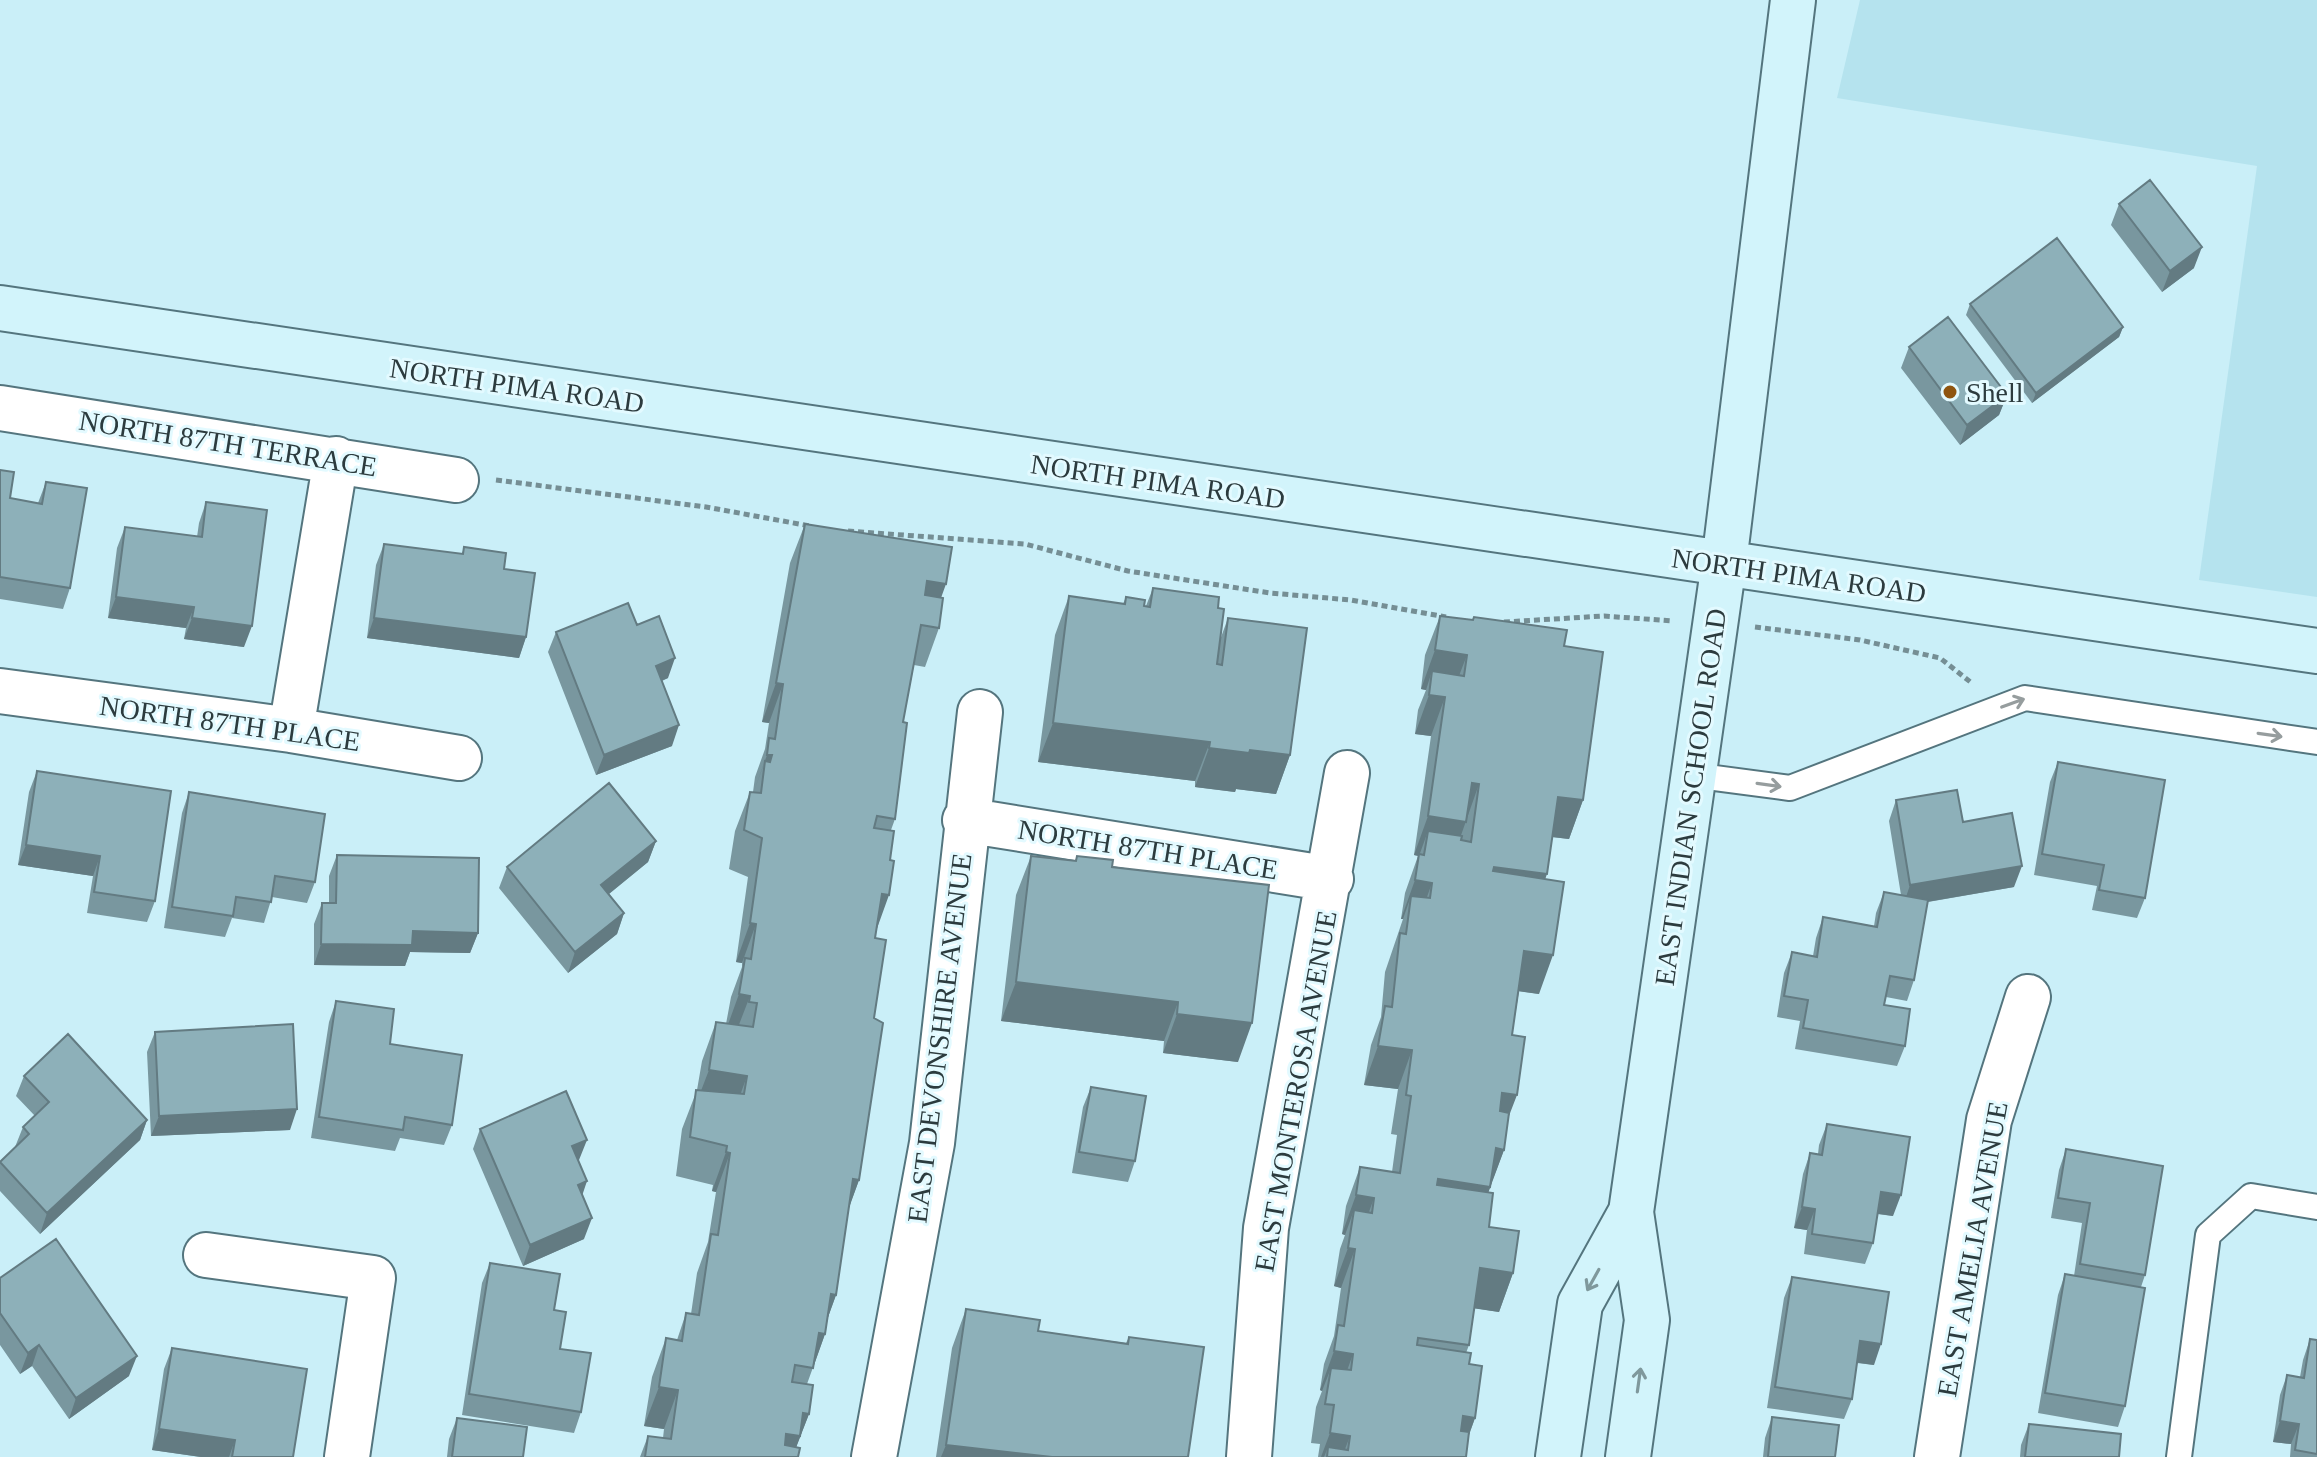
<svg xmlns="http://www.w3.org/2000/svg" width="2317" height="1457" font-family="Georgia,serif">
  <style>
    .built { fill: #b5e3ee }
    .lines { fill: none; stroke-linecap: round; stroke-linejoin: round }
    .lane-casing { stroke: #54757e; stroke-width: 28 }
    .street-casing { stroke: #54757e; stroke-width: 48 }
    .secondary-casing { stroke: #54757e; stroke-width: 48 }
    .path { stroke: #758e94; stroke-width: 5; stroke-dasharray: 6 4; stroke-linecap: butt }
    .lane { stroke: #fff; stroke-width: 24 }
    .street { stroke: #fff; stroke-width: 44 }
    .secondary { stroke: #d2f4fb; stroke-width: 44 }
    .wall { fill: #79979f }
    .shaded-wall { fill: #637b82 }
    .building { fill: #8db0b9; stroke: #637b82; stroke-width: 2 }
    .oneway { stroke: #969d9e }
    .oneway2 { stroke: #7f989c }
    .poi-dot { fill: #8f5510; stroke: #e3faff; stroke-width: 3 }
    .labels { text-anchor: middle; stroke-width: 6; stroke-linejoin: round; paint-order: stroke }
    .street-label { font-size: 28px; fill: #2c3b3e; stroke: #e3faff }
    .poi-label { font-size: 28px; fill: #2c3b3e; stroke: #e3faff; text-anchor: start }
  </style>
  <rect width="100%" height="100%" fill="#caeff8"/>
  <path class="built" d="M1860 0H2317V597L2199 580 2257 166 1837 98Z"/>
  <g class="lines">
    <g class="lane-casing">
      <path id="lane" d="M1692 775 1790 788 2025 698 2317 742
        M2179 1457 2208 1235 2251 1196 2317 1207"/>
    </g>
    <g class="street-casing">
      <path id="street" d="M0 408 456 480
        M0 691 291 730 459 758
        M291 730 336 459
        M965 820 1331 879
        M206 1255 373 1278 347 1457
        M874 1457 932 1143 980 712
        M1249 1457 1266 1228 1347 773
        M1937 1457 1989 1120 2028 997"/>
    </g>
    <g class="secondary-casing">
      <path id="secondary" d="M0 308 2317 651
        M1558 1457 1580 1304 1631 1212
        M1628 1457 1647 1320 1631 1212 1724 563 1793 0"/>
    </g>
    <path class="path" d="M496 480 706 507 810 526
      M848 531 1025 544 1128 571 1270 593 1351 600 1446 617
      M1504 622 1604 616 1673 621
      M1755 627 1860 640 1940 658 1973 684"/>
    <use href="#lane" class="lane"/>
    <use href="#street" class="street"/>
    <use href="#secondary" class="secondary"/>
  </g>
  <path class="wall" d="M2119 204 2194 268 2162 292 2111 225Z
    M1970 304 2123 327 2119 337 2032 403 1966 315Z
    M1909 347 2007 395 1999 415 1960 445 1901 368Z
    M0 470 10 498 38 503 46 482 70 588 63 609 0 599Z
    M206 502 244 647 184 639 186 628 108 618 117 548 125 527 197 537 199 523Z
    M805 524 941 598 939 628 925 667 914 665 903 722 895 819 891 830 875 938 874 1018 859 1180 849 1207 836 1295 828 1317 825 1334 807 1384 809 1414 796 1447 798 1457H640L648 1436 663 1438 664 1429 644 1426 652 1377 666 1338 677 1340 686 1313 691 1314 697 1273 708 1242 716 1192 712 1191 713 1185 676 1176 682 1129 697 1090 702 1061 716 1022 726 1024 731 997 742 967V963L736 962 748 877 729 869 735 831 750 792H753L755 777 765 749 769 723 762 722 790 563Z
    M384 544 462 554 464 547 504 569 526 637 519 658 367 638 376 565Z
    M1153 588 1218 608 1220 640 1228 618 1290 755 1276 794 1236 789 1235 792 1195 787V781L1038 762 1055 635 1069 596 1123 604 1126 597 1146 606Z
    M1440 616 1473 620 1474 617 1564 646 1583 800 1569 839 1552 837 1545 879 1539 994 1519 991 1512 1035 1508 1118 1504 1150 1488 1192 1489 1227 1513 1273 1499 1312 1474 1308 1469 1345 1466 1353 1469 1364 1475 1418 1469 1435 1466 1457H1318L1320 1444 1311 1443 1316 1407 1322 1391 1320 1390 1324 1364 1334 1336 1341 1288 1334 1286 1340 1249 1345 1235 1342 1234 1346 1206 1360 1167 1392 1172 1397 1135 1391 1134 1398 1089 1364 1085 1371 1045 1381 1017 1385 972 1403 919H1401L1405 893 1418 856 1414 855 1431 736 1415 734 1418 710 1426 690 1421 689 1425 655Z
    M637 625 668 678 662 681 672 746 596 775 548 652 556 632Z
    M2058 762 2145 898 2137 918 2092 910 2097 886 2034 875 2050 782Z
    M37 771 155 901 147 922 87 913 93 876 18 865 29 792Z
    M189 792 315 882 307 903 272 897 264 923 232 918 225 937 164 928 182 813Z
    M1896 800 1963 822 2014 887 1928 902 1914 980 1907 1001 1886 997 1884 1005 1905 1046 1897 1066 1795 1049 1800 1021 1777 1017 1784 973 1792 952 1813 956 1816 938 1823 917 1874 926 1876 913 1884 892 1901 895 1889 821Z
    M656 841 648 862 609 894 624 913 617 934 568 973 499 888 507 867Z
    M337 855 478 933 470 953 410 952 405 966 314 965V924L322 903H329V876Z
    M1031 856 1075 861 1077 856 1112 867 1238 1062 1163 1053 1164 1041 1001 1021 1016 895Z
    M336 1001 390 1044 452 1125 444 1145 400 1138 395 1151 311 1138 329 1022Z
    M155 1032 290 1130 151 1136 147 1052Z
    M24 1076 147 1120 140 1140 40 1234 0 1191V1162L15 1147 23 1127 35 1116 16 1096Z
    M1091 1087 1135 1161 1128 1182 1072 1173 1083 1107Z
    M1827 1124 1893 1216 1877 1214 1873 1243 1865 1264 1804 1254 1807 1230 1794 1228 1803 1174 1810 1153 1818 1154 1819 1145Z
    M480 1129 579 1160 578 1161 582 1195 584 1239 523 1266 473 1149Z
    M2066 1149 2145 1275 2141 1287 2125 1406 2118 1427 2038 1413 2058 1295 2065 1274 2074 1276 2082 1223 2051 1218 2059 1170Z
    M490 1263 554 1310 560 1349 581 1412 574 1433 462 1415 482 1283Z
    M1792 1277 1874 1365 1857 1363 1852 1399 1844 1419 1767 1408 1784 1298Z
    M0 1278 129 1376 69 1419 32 1366 20 1374 0 1345Z
    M966 1309 1038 1331 1126 1343 1129 1337 1188 1457H936L952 1348Z
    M2310 1339 2317 1340V1457H2290L2291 1444 2273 1442 2280 1395 2287 1375 2300 1377 2303 1360Z
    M172 1348 293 1457H201L152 1450 164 1369Z
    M1772 1417 1835 1457H1763L1765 1438Z
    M457 1418 523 1457H447L449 1439Z
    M2029 1424 2119 1457H2020L2021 1445Z"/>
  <path class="shaded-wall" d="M2202 247 2194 268 2162 292 2170 271Z
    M2123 327 2119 337 2032 403 2036 393Z
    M2007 395 1999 415 1960 445 1967 425Z
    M927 581 946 584 932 623 913 620Z
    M116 597 194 607 186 628 108 618Z
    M192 618 252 626 244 647 184 639Z
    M374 618 526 637 519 658 367 638Z
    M1435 650 1467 655 1452 694 1432 671 1426 690 1421 689Z
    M675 658 668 678 648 686 656 666Z
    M776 683 783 684 769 723 762 722Z
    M1429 695 1445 697 1431 736 1415 734Z
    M1053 723 1210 742 1195 781 1038 762Z
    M679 725 672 746 596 775 604 755Z
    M1209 748 1250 750 1290 755 1276 794 1236 789 1235 792 1195 787Z
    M767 755H772L762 782 765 761 753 794Z
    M1472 783 1479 784 1452 861 1428 831 1419 856 1414 855 1428 816Z
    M1558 797 1583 800 1569 839 1544 836Z
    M656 841 648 862 594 906 601 885Z
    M26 845 100 856 93 876 18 865Z
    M2022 866 2014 887 1903 906 1910 885Z
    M1494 867 1547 874 1533 913 1480 906Z
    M1415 880 1432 883 1418 922 1411 896 1403 919H1401Z
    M882 894 889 895 875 934Z
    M624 913 617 934 568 973 575 952Z
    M750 923 756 924 742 963 736 962Z
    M413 931 478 933 470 953 410 952 405 966 314 965 321 944Z
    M1524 951 1553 955 1539 994 1510 990Z
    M1016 982 1178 1002 1164 1041 1001 1021Z
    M739 994 750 996 735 1035 725 1033Z
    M1177 1014 1252 1023 1238 1062 1163 1053Z
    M1378 1046 1412 1050 1398 1089 1364 1085Z
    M709 1070 747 1076 733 1115 694 1109Z
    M1502 1093 1517 1095 1502 1134 1488 1132Z
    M297 1109 290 1130 151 1136 159 1116Z
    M147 1120 140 1140 40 1234 47 1213Z
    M587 1140 579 1160 564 1167 572 1146Z
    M1496 1148 1504 1150 1476 1226 1424 1218 1438 1179Z
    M726 1152 730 1153 716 1192 712 1191Z
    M853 1179 859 1180 845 1219Z
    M587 1181 580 1202 578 1185Z
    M1881 1192 1901 1195 1893 1216 1873 1213Z
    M1356 1195 1374 1198 1360 1237 1354 1210 1345 1235 1342 1234Z
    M1802 1207 1815 1209 1807 1230 1794 1228Z
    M592 1218 584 1239 523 1266 530 1245Z
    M1348 1248 1355 1249 1341 1288 1334 1286Z
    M1480 1268 1513 1273 1499 1312 1465 1307Z
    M831 1294 836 1295 822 1334H825L813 1368 806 1367Z
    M1860 1341 1881 1344 1874 1365 1853 1362Z
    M39 1345 32 1366 20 1374 28 1353Z
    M1334 1351 1353 1354 1339 1393 1331 1368 1322 1391 1320 1390Z
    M137 1356 129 1376 69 1419 76 1398Z
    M659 1387 678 1390 664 1429 644 1426Z
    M803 1413 809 1414 794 1453 778 1457 786 1434Z
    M1463 1416 1475 1418 1461 1456 1449 1455Z
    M2280 1421 2299 1424 2291 1444 2273 1442Z
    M159 1429 235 1440 229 1457H201L152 1450Z
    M1330 1433 1350 1436 1342 1457 1328 1447 1324 1457H1321Z
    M946 1445 1052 1457H941Z"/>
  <path class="building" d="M2150 180 2202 247 2170 271 2119 204Z
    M2057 238 2123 327 2036 393 1970 304Z
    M1948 317 2007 395 1967 425 1909 347Z
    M0 470 14 472 10 498 42 504 46 482 87 488 70 588 0 577Z
    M206 502 267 510 252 626 192 618 194 607 116 597 125 527 202 537Z
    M805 524 952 547 946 584 927 581 925 595 943 598 939 628 921 625 903 722 907 723 895 819 877 816 874 828 894 831 890 860 894 861 889 895 882 894 875 938 886 940 874 1018 883 1023 859 1180 853 1179 836 1295 831 1294 825 1334 819 1333 813 1368 795 1365 792 1382 813 1385 809 1414 803 1413 800 1436 786 1434 785 1445 800 1448 798 1457H645L648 1436 671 1439 678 1390 659 1387 666 1338 682 1341 686 1313 699 1315 711 1234 718 1235 730 1153 726 1152 727 1146 690 1137 696 1090 744 1094 747 1076 709 1070 716 1022 753 1027 757 1003 749 1002 750 996 739 994 745 958 751 959 756 924 750 923 762 838 744 830 750 792 761 793 765 761 770 762 772 755H767L769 738 775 739 783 684 776 683Z
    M384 544 463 554 464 547 506 553 504 569 535 573 526 637 374 618Z
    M1153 588 1219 597 1218 608 1224 609 1217 664 1222 665 1228 618 1307 628 1290 755 1250 750 1249 753 1209 748 1210 742 1053 723 1069 596 1125 604 1126 597 1145 600 1144 606 1150 607Z
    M628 603 637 625 659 616 675 658 656 666 679 725 604 755 556 632Z
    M1440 616 1473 620 1474 617 1567 630 1564 646 1603 652 1583 800 1558 797 1547 874 1494 867 1493 871 1564 882 1553 955 1524 951 1512 1035 1525 1037 1517 1095 1502 1093 1500 1111 1509 1113 1504 1150 1496 1148 1490 1187 1438 1179 1437 1185 1493 1193 1489 1227 1519 1231 1513 1273 1480 1268 1469 1345 1418 1338 1417 1345 1471 1353 1469 1364 1482 1366 1475 1418 1463 1416 1461 1431 1469 1432 1466 1457H1327L1328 1447 1348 1450 1350 1436 1330 1433 1334 1405 1325 1404 1331 1368 1351 1370 1353 1354 1334 1351 1338 1325 1344 1326 1355 1249 1348 1248 1354 1210 1372 1213 1374 1198 1356 1195 1360 1167 1400 1173 1411 1096 1406 1095 1412 1050 1378 1046 1385 1006 1392 1007 1400 933 1406 934 1411 896 1430 898 1432 883 1415 880 1419 854 1424 855 1428 831 1462 836 1461 840 1471 842 1479 784 1472 783 1466 822 1428 816 1445 697 1429 695 1432 671 1464 676 1467 655 1435 650Z
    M2058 762 2165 780 2145 898 2099 890 2104 865 2042 854Z
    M37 771 171 791 155 901 94 892 100 856 26 845Z
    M609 783 656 841 601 885 624 913 575 952 507 867Z
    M1957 790 1963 822 2012 813 2022 866 1910 885 1896 800Z
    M189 792 325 814 315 882 275 876 271 902 236 897 233 916 172 907Z
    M337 855 479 858 478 933 413 931 412 945 321 944 322 903H336Z
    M1031 856 1076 861 1077 856 1113 860 1112 867 1269 885 1252 1023 1177 1014 1178 1002 1016 982Z
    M1884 892 1928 900 1914 980 1890 976 1884 1005 1910 1009 1905 1046 1803 1028 1808 1000 1784 996 1792 952 1817 957 1823 917 1877 927Z
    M336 1001 394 1009 390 1044 462 1055 452 1125 405 1117 403 1130 319 1117Z
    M293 1024 297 1109 159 1116 155 1032Z
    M68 1034 147 1120 47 1213 0 1162 29 1134 23 1127 49 1102 24 1076Z
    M1091 1087 1146 1096 1135 1161 1079 1152Z
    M566 1091 587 1140 572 1146 587 1181 578 1185 592 1218 530 1245 480 1129Z
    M1827 1124 1910 1137 1901 1195 1881 1192 1873 1243 1812 1234 1815 1209 1802 1207 1810 1153 1822 1155Z
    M2066 1149 2163 1166 2145 1275 2080 1264 2090 1203 2058 1198Z
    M56 1239 137 1356 76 1398 39 1345 28 1353 0 1313V1278Z
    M490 1263 560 1274 554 1310 566 1312 560 1349 591 1353 581 1412 469 1394Z
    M2065 1274 2145 1288 2125 1406 2045 1393Z
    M1792 1277 1889 1292 1881 1344 1860 1341 1852 1399 1775 1387Z
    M966 1309 1040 1320 1038 1331 1128 1344 1129 1337 1204 1347 1188 1457H1052L946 1445Z
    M2310 1339 2317 1340V1454L2295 1450 2299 1424 2280 1421 2287 1375 2304 1378Z
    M172 1348 307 1369 293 1457H232L235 1440 159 1429Z
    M1772 1417 1839 1425 1835 1457H1768Z
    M457 1418 527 1427 523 1457H452Z
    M2029 1424 2121 1434 2119 1457H2025Z"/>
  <defs><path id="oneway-shaft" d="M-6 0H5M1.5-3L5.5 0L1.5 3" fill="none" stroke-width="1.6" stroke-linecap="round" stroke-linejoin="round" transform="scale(2)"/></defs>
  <g class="oneway">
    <use href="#oneway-shaft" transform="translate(2013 703) rotate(-20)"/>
    <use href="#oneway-shaft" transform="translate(2270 735) rotate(8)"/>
    <use href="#oneway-shaft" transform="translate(1769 785) rotate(8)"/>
  </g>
  <g class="oneway2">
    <use href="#oneway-shaft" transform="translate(1593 1280) rotate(119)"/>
    <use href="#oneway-shaft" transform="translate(1639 1380) rotate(-82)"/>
  </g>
  <circle class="poi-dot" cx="1950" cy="392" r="8"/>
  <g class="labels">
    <g class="street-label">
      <text transform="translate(517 385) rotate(8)" y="10">NORTH PIMA ROAD</text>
      <text transform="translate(228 443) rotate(9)" y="10">NORTH 87TH TERRACE</text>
      <text transform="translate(1158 481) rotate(8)" y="10">NORTH PIMA ROAD</text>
      <text transform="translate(1799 575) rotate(8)" y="10">NORTH PIMA ROAD</text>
      <text transform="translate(230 723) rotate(8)" y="10">NORTH 87TH PLACE</text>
      <text transform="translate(1690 797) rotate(-82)" y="10">EAST INDIAN SCHOOL ROAD</text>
      <text transform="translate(1148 849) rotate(9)" y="10">NORTH 87TH PLACE</text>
      <text transform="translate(939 1038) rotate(-83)" y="10">EAST DEVONSHIRE AVENUE</text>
      <text transform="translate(1295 1091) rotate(-80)" y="10">EAST MONTEROSA AVENUE</text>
      <text transform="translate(1972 1249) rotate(-80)" y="10">EAST AMELIA AVENUE</text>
    </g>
    <g class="poi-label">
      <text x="1966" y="402">Shell</text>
    </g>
  </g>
</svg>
